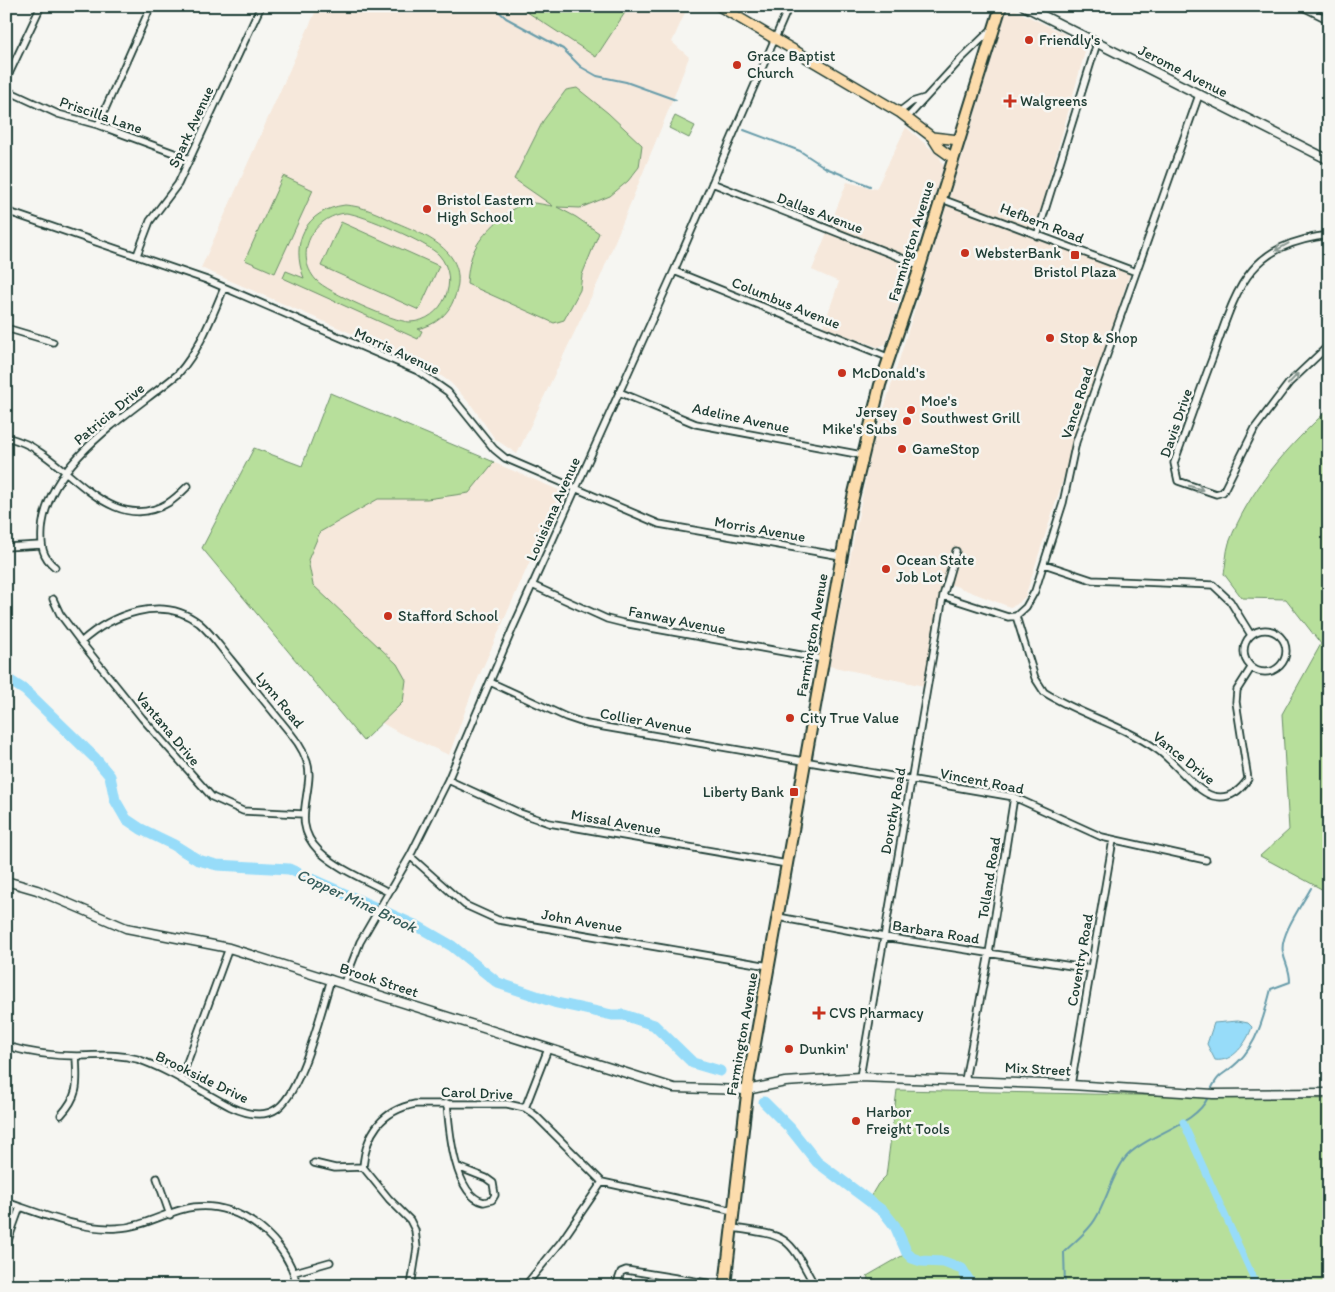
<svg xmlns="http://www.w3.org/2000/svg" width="1335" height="1292" font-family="Itim,sans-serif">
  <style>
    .built { fill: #f6e8db }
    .green { fill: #b7df9b; stroke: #6b8e68; fill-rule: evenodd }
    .water { fill: #97dcf9; stroke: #679caa }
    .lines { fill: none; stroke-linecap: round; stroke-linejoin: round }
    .stream { stroke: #679caa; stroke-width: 2 }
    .canal { stroke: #97dcf9; stroke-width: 7 }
    .river { stroke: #97dcf9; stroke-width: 11 }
    .street-casing { stroke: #1f3d34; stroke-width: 9 }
    .secondary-casing { stroke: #1f3d34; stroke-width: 11 }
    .primary-casing { stroke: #1f3d34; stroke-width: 12 }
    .highway-casing { stroke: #1f3d34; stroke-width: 14 }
    .street { stroke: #f6f6f2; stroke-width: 5.5 }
    .secondary { stroke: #f6f6f2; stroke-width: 8 }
    .primary { stroke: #fcdcac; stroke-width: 9 }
    .highway { stroke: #fcdcac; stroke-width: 10 }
    .oneway { stroke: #8a9a93 }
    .poi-dot { fill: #c8321e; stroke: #f6f6f2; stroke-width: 2 }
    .labels { text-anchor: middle; stroke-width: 5; stroke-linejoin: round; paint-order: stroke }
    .poi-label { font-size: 15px; fill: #1f3d34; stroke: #f6f6f2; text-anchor: start }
    .street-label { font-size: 15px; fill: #1f3d34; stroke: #f6f6f2 }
    .water-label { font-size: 16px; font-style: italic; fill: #375d5b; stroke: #f6f6f2 }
  </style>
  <rect width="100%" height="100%" fill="#f6f6f2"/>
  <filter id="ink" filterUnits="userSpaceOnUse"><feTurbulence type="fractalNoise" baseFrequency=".02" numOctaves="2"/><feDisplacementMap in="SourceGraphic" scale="10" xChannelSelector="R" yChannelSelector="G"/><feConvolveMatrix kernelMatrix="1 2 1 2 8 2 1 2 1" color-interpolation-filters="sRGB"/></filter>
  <g filter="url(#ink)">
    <path class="built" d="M318 6H688L672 42 689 57 673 99 600 278 517 454 495 439 472 406 451 383 429 367 201 268Z
      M1015 10 1087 45 1033 237 1130 273 1025 597 1016 605 1010 607 942 581 924 686 829 666 871 451 1005 16 1008 12Z
      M906 127 939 156 944 166 886 344 878 347 823 327 839 282 812 270 847 182 876 189Z
      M377 413 561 491 472 692 449 755 396 731 341 700 254 448 350 484Z"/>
    <path class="green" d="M518 6H624L628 8 596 57Z
      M577 88 608 113 642 145 639 167 628 181 610 196 580 208 557 207 576 217 599 233 582 275 580 290 564 320 554 323 467 284C469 253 476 241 499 220 506 215 514 207 522 204 532 201 544 205 553 206L514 179 543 121 566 90Z
      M675 116 695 126 689 138 669 128Z
      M283 176 313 190 275 273 245 260Z
      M345 205C363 206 379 214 395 222 428 236 472 253 454 299 448 315 435 325 418 329L422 331 418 339 283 278 286 271 304 278C290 243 305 210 345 205ZM346 213C362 214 428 243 439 255 461 280 443 321 410 322 394 322 327 292 316 280 293 254 313 216 346 213Z
      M341 222 439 266 419 310 321 266Z
      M330 393 494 462 469 493 427 499H378L320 532 308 560 313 585 397 664 406 680 403 702 363 741 202 548 254 448 302 466Z
      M1329 409V893L1260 856 1289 830 1282 714 1321 644 1286 599 1242 598 1224 574C1226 564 1226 552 1229 543 1248 491 1289 445 1329 409Z
      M897 1090 1329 1099V1286H873L867 1276 907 1253 895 1226 869 1199 878 1184 886 1176Z"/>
    <path class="water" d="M1238 1021 1248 1023 1252 1027C1247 1042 1233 1063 1215 1060L1207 1044 1214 1023Z"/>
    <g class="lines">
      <path class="stream" d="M493 6 506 18 563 49 581 67 597 76 626 82 676 100
        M744 130 800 151 826 168 870 186
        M1210 1092C1219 1071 1224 1076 1238 1062 1258 1042 1264 1016 1271 989L1290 982C1290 968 1285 964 1283 952 1279 936 1303 903 1311 888
        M1065 1286 1064 1252C1074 1242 1089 1231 1096 1218 1106 1202 1115 1167 1129 1154 1150 1133 1196 1125 1208 1097"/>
      <path class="canal" d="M1183 1122 1257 1286"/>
      <path class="river" d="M6 678 26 691 95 758 110 776 115 800 126 819 141 829 174 845 198 860 217 865 289 869 419 927 452 946 498 983 557 1003 612 1015H624L654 1025 693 1063 720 1071
        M764 1102 790 1128 817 1162 884 1212 895 1226 907 1253 912 1258 921 1261 944 1262 962 1269 972 1286"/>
      <g class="street-casing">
        <path id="street" d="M1301 6 1329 20
          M6 80 41 6
          M6 90 58 114 98 125 190 159
          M899 112 912 102 925 98
          M907 118 962 58 992 29
          M98 125 151 6
          M712 183 919 265
          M939 198 1136 272
          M6 211 207 280 418 371 448 392 494 449 505 458 659 524 841 556
          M1329 235C1246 245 1237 289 1212 359 1199 393 1187 428 1174 463L1178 481 1216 494 1223 492 1255 428 1289 383 1329 345
          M1037 236 1097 43
          M137 255 150 221 178 184 261 6
          M674 271 890 358
          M6 328 53 342
          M619 392 696 424 862 455
          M6 437C17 440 29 444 38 451 77 475 116 534 168 503 175 499 182 492 188 486
          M6 547 41 545
          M1044 564 1092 580 1213 585 1230 601 1251 635
          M55 567C42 557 41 546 42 530 47 461 129 415 178 374 200 349 211 319 224 288
          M532 585 607 619 623 623 823 659
          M943 596 1008 617 1016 616 1026 607 1035 591 1063 503 1076 442 1199 95
          M53 599 60 614 81 642 142 718 212 797 243 811 303 814
          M1016 616 1035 678 1044 692C1080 715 1123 725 1158 750 1174 761 1195 791 1213 796 1229 800 1240 791 1248 779L1236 702 1237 690 1251 668
          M1244 651a21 21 0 1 1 42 0a21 21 0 1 1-42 0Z
          M81 642C111 615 162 594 199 623 211 633 221 648 231 660 251 685 271 709 291 734 301 746 309 759 309 775 308 804 294 826 319 851 338 869 366 880 388 892
          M490 682 566 717 587 724 1014 797 1102 837 1206 860
          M448 780 520 813 549 823 787 864
          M410 856 465 905 498 920 769 966
          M778 917 884 937 1091 969
          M344 983 360 942 410 856 448 780 512 630 674 271 789 6
          M6 1046C30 1053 52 1056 77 1056 98 1056 117 1053 137 1059 170 1070 200 1091 231 1107 246 1114 264 1118 278 1108 302 1090 322 1009 331 979
          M860 1077 943 596 956 551
          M181 1079 229 948
          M965 1080 989 953 1014 797
          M1071 1085 1113 840
          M447 1103C449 1128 454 1196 484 1202L492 1200 495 1195 493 1183 486 1178 458 1167
          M525 1108 548 1049
          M61 1115C80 1094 77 1083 76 1056
          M314 1163 335 1168 363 1167
          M363 1167C366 1133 381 1111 415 1104H507L525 1108 536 1116 602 1182 734 1211
          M363 1167 389 1199 410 1220 415 1230 417 1248 411 1286
          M157 1178 170 1215
          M6 1202C42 1214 79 1230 117 1228 146 1227 168 1210 194 1207 241 1201 289 1242 297 1286
          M732 1228C790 1236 787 1235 815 1286
          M6 1246 20 1207
          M295 1272 330 1262
          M525 1286 561 1242 602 1182
          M616 1286 621 1272 626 1270 725 1286"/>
      </g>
      <g class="secondary-casing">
        <path id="secondary" d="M1024 6 1329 160
          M6 881 37 890 126 928 229 948 674 1088 747 1090 785 1082 860 1077 1071 1085 1213 1094 1329 1093"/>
      </g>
      <g class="primary-casing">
        <path id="primary" d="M719 6 899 112 932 137 939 148 953 158
          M932 137 959 140"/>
      </g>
      <g class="highway-casing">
        <path id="highway" d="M725 1286 749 1077 850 510 880 385 917 276 1001 6"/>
      </g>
      <use href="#street" class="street"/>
      <use href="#secondary" class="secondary"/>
      <use href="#primary" class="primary"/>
      <use href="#highway" class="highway"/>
    </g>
    <defs><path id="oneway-shaft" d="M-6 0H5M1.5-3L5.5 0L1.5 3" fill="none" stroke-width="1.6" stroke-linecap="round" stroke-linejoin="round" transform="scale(1.25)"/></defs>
    <g class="oneway">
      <use href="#oneway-shaft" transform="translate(1282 247) rotate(151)"/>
      <use href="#oneway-shaft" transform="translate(1293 379) rotate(-47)"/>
      <use href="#oneway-shaft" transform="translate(1196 488) rotate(17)"/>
    </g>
  </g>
  <g class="poi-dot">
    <circle cx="1029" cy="40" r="5"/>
    <circle cx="737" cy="65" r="5"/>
    <path d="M1007.5 93.5h5v5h5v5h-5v5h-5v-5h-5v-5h5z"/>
    <circle cx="427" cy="209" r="5"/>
    <circle cx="965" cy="253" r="5"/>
    <rect x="1070" y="250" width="10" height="10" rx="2.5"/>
    <circle cx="1050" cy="338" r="5"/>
    <circle cx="842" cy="373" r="5"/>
    <circle cx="911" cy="410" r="5"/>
    <circle cx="907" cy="421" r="5"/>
    <circle cx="902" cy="449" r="5"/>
    <circle cx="886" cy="569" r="5"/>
    <circle cx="388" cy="616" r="5"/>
    <circle cx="790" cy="718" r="5"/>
    <rect x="789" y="787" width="10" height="10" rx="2.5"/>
    <path d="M816.5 1005.5h5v5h5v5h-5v5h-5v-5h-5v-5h5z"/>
    <circle cx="789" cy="1049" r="5"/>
    <circle cx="856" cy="1121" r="5"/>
  </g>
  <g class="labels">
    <g class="poi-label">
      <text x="1039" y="45">Friendly's</text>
      <text x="747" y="61">Grace Baptist<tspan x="747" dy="17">Church</tspan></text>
      <text x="1020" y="106">Walgreens</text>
      <text x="437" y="205">Bristol Eastern<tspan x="437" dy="17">High School</tspan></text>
      <text x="975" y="258">WebsterBank</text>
      <text x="1075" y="277" text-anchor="middle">Bristol Plaza</text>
      <text x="1060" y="343">Stop &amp; Shop</text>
      <text x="852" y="378">McDonald's</text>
      <text x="921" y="406">Moe's<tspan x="921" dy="17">Southwest Grill</tspan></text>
      <text x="897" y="417" text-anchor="end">Jersey<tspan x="897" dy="17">Mike's Subs</tspan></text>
      <text x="912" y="454">GameStop</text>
      <text x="896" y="565">Ocean State<tspan x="896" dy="17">Job Lot</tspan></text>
      <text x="398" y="621">Stafford School</text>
      <text x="800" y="723">City True Value</text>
      <text x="784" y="797" text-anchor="end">Liberty Bank</text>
      <text x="829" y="1018">CVS Pharmacy</text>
      <text x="799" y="1054">Dunkin'</text>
      <text x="866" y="1117">Harbor<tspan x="866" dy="17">Freight Tools</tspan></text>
    </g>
    <g class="street-label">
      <text transform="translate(1183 71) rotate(27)" y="5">Jerome Avenue</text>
      <text transform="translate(101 115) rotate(19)" y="5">Priscilla Lane</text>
      <text transform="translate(191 127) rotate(-65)" y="5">Spark Avenue</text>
      <text transform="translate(820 213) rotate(21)" y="5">Dallas Avenue</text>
      <text transform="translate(1042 223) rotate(21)" y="5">Hefbern Road</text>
      <text transform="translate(911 241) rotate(-73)" y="5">Farmington Avenue</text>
      <text transform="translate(786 303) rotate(22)" y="5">Columbus Avenue</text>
      <text transform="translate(397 351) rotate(25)" y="5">Morris Avenue</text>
      <text transform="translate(1077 403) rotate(-72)" y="5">Vance Road</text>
      <text transform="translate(109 414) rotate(-40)" y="5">Patricia Drive</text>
      <text transform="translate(741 418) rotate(12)" y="5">Adeline Avenue</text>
      <text transform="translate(1176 423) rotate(-71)" y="5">Davis Drive</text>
      <text transform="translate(553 509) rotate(-66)" y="5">Louisiana Avenue</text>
      <text transform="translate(760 529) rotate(10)" y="5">Morris Avenue</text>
      <text transform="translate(677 620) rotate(11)" y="5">Fanway Avenue</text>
      <text transform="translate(812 635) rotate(-80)" y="5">Farmington Avenue</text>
      <text transform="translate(280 700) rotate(51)" y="5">Lynn Road</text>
      <text transform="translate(646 721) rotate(10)" y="5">Collier Avenue</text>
      <text transform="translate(168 729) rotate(50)" y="5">Vantana Drive</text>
      <text transform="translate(1184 758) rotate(39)" y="5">Vance Drive</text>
      <text transform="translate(982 781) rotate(11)" y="5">Vincent Road</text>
      <text transform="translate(893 811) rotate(-80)" y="5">Dorothy Road</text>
      <text transform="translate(616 822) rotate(10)" y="5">Missal Avenue</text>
      <text transform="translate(989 878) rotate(-81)" y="5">Tolland Road</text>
      <text transform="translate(582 921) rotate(10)" y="5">John Avenue</text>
      <text transform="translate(936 932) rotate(9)" y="5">Barbara Road</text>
      <text transform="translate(1080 960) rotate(-80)" y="5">Coventry Road</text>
      <text transform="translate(379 980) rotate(18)" y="5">Brook Street</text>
      <text transform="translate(742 1034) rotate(-80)" y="5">Farmington Avenue</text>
      <text transform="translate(1038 1069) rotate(3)" y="5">Mix Street</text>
      <text transform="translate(202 1077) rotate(26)" y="5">Brookside Drive</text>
      <text transform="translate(477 1093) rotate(2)" y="5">Carol Drive</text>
    </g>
    <g class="water-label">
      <text transform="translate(357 900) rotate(25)" y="6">Copper Mine Brook</text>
    </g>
  </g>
  <rect width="1335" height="1292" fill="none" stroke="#f6f6f2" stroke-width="25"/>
  <rect x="12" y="12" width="1310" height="1267" fill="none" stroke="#1f3d34" stroke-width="2" filter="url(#ink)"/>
</svg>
